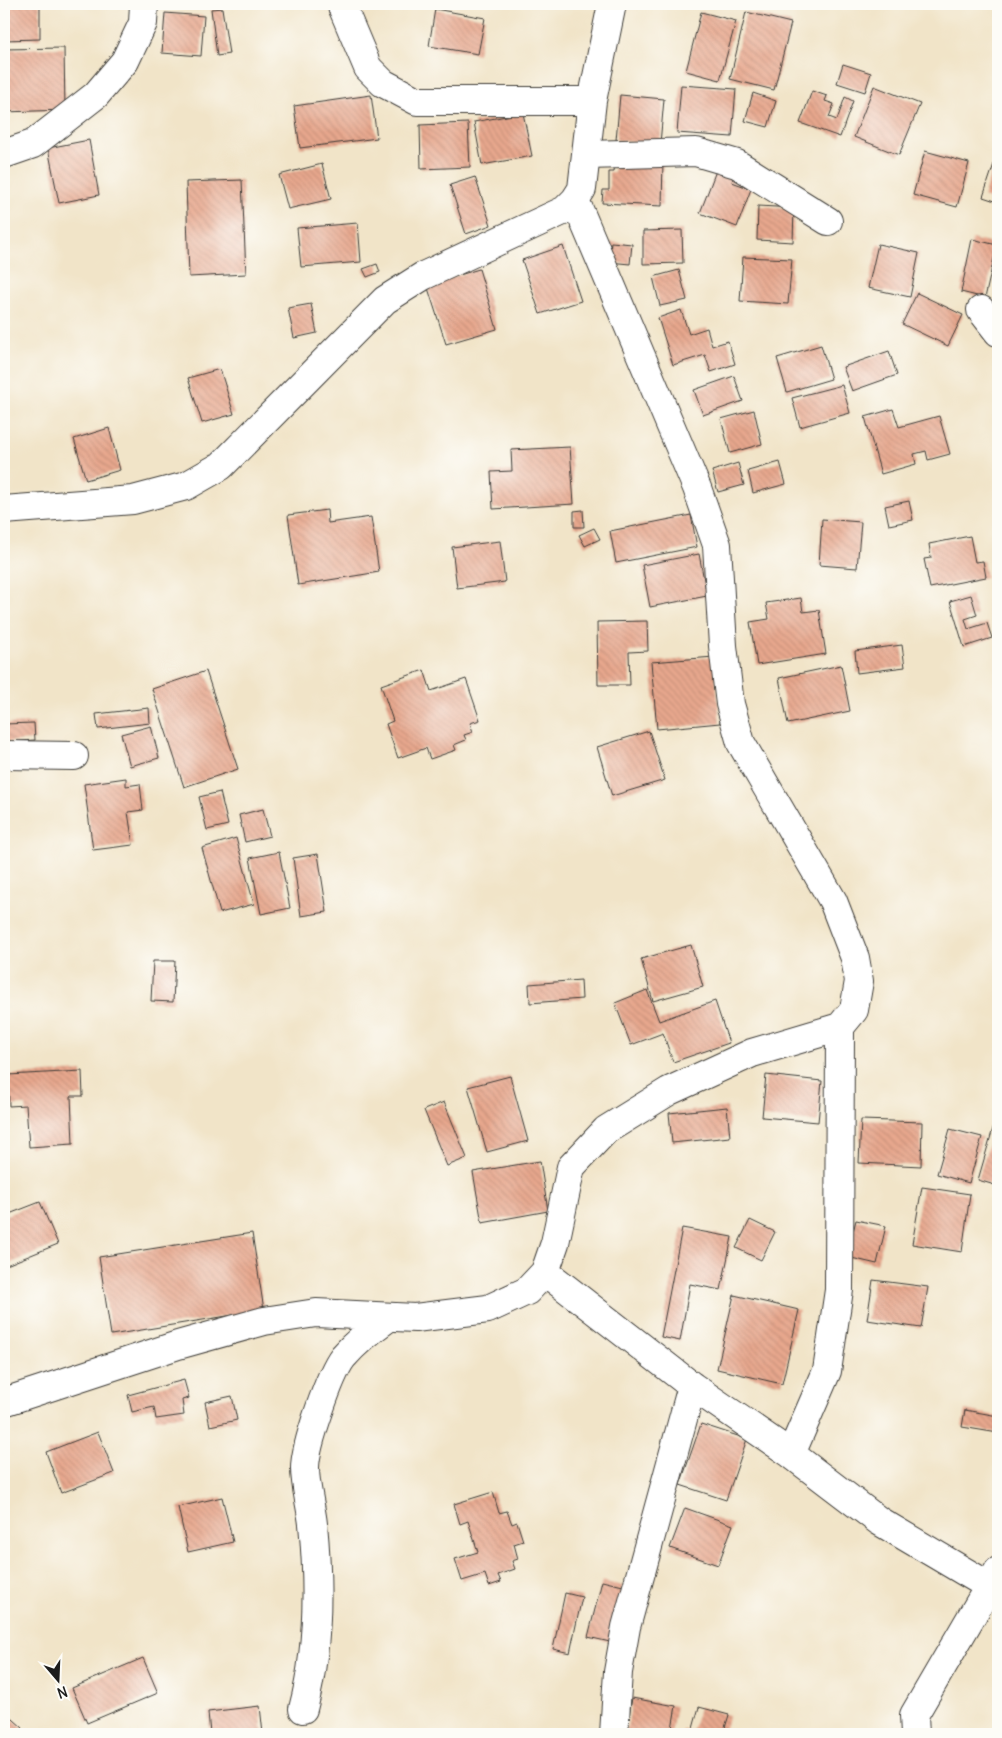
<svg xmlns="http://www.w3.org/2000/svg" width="1002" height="1738" font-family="Delius,sans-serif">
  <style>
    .building { fill: url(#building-back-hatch) }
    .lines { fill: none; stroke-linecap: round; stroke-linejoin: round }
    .street-casing { stroke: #3c3a36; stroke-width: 30 }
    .street { stroke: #fff; stroke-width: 28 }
  </style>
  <defs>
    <pattern id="building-back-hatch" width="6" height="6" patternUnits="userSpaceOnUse" patternTransform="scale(1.25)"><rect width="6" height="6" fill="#e7a78d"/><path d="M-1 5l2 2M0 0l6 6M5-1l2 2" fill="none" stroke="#c68f79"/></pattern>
  </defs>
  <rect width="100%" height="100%" fill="#fdfcf7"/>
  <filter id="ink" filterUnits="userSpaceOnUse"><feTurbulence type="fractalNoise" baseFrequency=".02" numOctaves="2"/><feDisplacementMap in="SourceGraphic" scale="10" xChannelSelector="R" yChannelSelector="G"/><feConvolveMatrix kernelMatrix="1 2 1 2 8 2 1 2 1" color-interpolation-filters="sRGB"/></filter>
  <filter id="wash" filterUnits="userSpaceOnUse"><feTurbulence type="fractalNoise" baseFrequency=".0096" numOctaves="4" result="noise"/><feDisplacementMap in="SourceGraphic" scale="20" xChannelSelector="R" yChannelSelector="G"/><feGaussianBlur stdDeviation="1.12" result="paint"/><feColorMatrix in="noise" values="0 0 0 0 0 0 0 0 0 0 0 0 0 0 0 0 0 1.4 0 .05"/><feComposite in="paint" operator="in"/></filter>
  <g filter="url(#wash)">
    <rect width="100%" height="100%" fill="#f1e4c8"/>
    <g id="blocks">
      <path class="building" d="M4 4H40V39L4 40Z
        M222 8 229 54 217 56 211 9Z
        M435 9 485 18 478 54 429 46Z
        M701 12 736 21 720 80 686 71Z
        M746 12 791 23 774 90 730 79Z
        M165 13 204 16 201 56 162 53Z
        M64 48 65 110 4 112V49Z
        M843 64 871 73 865 92 837 83Z
        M681 85 736 89 732 137 677 133Z
        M874 86 920 104 899 155 854 137Z
        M812 91 827 96 825 101 834 104 829 117 837 120 845 97 853 101 840 137 800 123Z
        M753 93 776 101 768 127 745 121Z
        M371 95 377 138 300 148 294 106Z
        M620 95 664 99 660 144 616 140Z
        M523 113 532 156 482 165 474 122Z
        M468 123 470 167 421 169 420 125Z
        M89 140 99 195 59 203 48 148Z
        M925 151 969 163 957 207 913 195Z
        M998 152V202L983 197Z
        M615 159 663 160 662 206 602 203 603 190H609V172H614Z
        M322 164 331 199 288 209 279 175Z
        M717 168 734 175 732 182 751 189 737 227 700 213Z
        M475 177 491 225 466 234 450 185Z
        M242 180 246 274 189 277 186 182Z
        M758 206 794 208 793 242 757 240Z
        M358 223 361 262 301 267 297 228Z
        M682 230 683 263 643 264V231Z
        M972 239 997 245 985 298 961 292Z
        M611 242 632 244 630 264 609 262Z
        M878 244 919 253 910 297 868 288Z
        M563 246 581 301 540 314 522 260Z
        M743 257 792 259 788 304 740 301Z
        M377 264 380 272 367 277 363 269Z
        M479 269 497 329 446 344 427 285Z
        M679 270 687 300 660 306 653 277Z
        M917 293 963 315 948 346 902 324Z
        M311 304 317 333 294 338 288 308Z
        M681 310 689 334 707 328 712 346 728 341 735 364 711 372 705 355 673 365 658 318Z
        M821 345 831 379 787 392 777 358Z
        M889 351 897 375 852 391 843 367Z
        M220 369 234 414 202 423 188 378Z
        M734 376 743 401 703 415 694 390Z
        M842 385 850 413 800 427 792 398Z
        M893 409 899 427 939 416 950 454 928 460 926 451 914 454 916 464 881 474 865 417Z
        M754 410 762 444 730 453 721 419Z
        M109 428 120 470 86 480 74 439Z
        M570 447 574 504 493 509 491 472 512 471 511 450Z
        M780 462 786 484 753 493 748 471Z
        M738 463 744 485 718 492 712 471Z
        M909 501 913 520 889 525 885 506Z
        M327 510 328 523 371 517 379 572 298 585 288 515Z
        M583 510 584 527H574V511Z
        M691 515 697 547 616 563 610 531Z
        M822 519 861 522 857 568 819 565Z
        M594 528 600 539 585 546 579 535Z
        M970 536 975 562 983 561 986 577 930 588 924 559 931 558 929 544Z
        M500 541 505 582 457 588 452 547Z
        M699 554 707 596 650 607 642 565Z
        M971 595 977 615 965 619 968 629 987 623 992 638 964 647 950 601Z
        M801 598 803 612 819 610 826 654 757 665 750 622 769 619 766 603Z
        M647 621 648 651 629 652 630 685H598L597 622Z
        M902 645 905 667 857 673 855 651Z
        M714 657 720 723 657 729 651 662Z
        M841 665 850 711 788 724 779 678Z
        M424 670 431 691 466 679 480 720 470 723 473 732 464 735 466 740 454 745 456 750 430 759 426 748 398 758 386 724 393 721 381 685Z
        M206 671 238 769 184 787 152 689Z
        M149 708 150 723 98 729 96 714Z
        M34 723 35 740 4 742V724Z
        M151 726 159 758 130 766 121 734Z
        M649 731 665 780 612 796 597 747Z
        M126 778V786L140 784 143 810 128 812 133 845 93 850 84 784Z
        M220 792 228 825 207 830 199 797Z
        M263 809 270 836 245 842 239 815Z
        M236 838 254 904 220 913 202 848Z
        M279 852 290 908 261 914 250 858Z
        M318 854 327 912 301 916 293 858Z
        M691 945 703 987 653 1001 641 959Z
        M153 961H175L173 1002 151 1001Z
        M581 980 582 999 530 1003 529 984Z
        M647 990 659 1021 715 1001 729 1043 673 1062 663 1033 631 1045 615 1003Z
        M82 1071 83 1096H71L73 1144 29 1147 26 1105 9 1106 8 1075Z
        M766 1075 822 1081 818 1122 762 1117Z
        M510 1076 528 1141 487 1152 468 1087Z
        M444 1102 467 1158 447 1166 424 1110Z
        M727 1107 730 1137 672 1143 669 1113Z
        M861 1120 922 1122 921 1166 859 1163Z
        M994 1125 998 1127V1186L978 1180Z
        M950 1129 982 1137 969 1183 937 1174Z
        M540 1161 548 1211 482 1223 473 1172Z
        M922 1187 970 1194 962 1252 912 1244Z
        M40 1202 58 1244 4 1266V1216Z
        M750 1220 775 1232 761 1260 736 1248Z
        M856 1220 886 1226 877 1264 847 1257Z
        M682 1228 732 1237 721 1290 690 1284 680 1341 661 1337Z
        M252 1233 264 1310 111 1335 99 1257Z
        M873 1280 928 1287 921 1328 867 1320Z
        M734 1295 799 1310 782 1384 717 1369Z
        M184 1380 189 1398 182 1400 184 1415 156 1419 154 1407 132 1412 128 1395Z
        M232 1396 237 1420 210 1426 205 1402Z
        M965 1410 998 1416V1433L962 1427Z
        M701 1424 747 1439 726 1500 680 1485Z
        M98 1432 114 1473 61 1493 46 1452Z
        M493 1492 499 1513 507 1511 512 1524 517 1522 523 1541 514 1544 518 1559 512 1561 515 1569 498 1575 501 1582 489 1586 485 1574 462 1581 455 1559 478 1552 468 1521 460 1524 454 1504Z
        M222 1497 233 1542 188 1552 178 1507Z
        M685 1508 733 1525 718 1565 670 1548Z
        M602 1581 623 1586 610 1642 588 1637Z
        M565 1593 582 1597 570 1653 553 1649Z
        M143 1658 158 1693 87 1723 72 1688Z
        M632 1698 676 1706 671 1734H626Z
        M260 1706 263 1734H210L208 1712Z
        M699 1707 729 1715 723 1734H682L683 1729 692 1732Z
        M4 1711 23 1728 18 1734H4Z"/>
    </g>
  </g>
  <g filter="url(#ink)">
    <use href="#blocks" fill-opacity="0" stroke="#3c3a36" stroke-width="1"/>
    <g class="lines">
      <g class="street-casing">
        <path id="street" d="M341 4 368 68 383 83 417 101H592
          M4 154 33 144 96 95 125 61 143 23 144 4
          M587 155 696 152 737 164 828 221
          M981 310 998 332
          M4 510 133 500 186 486 221 466 385 300 423 276 565 210 575 200 582 189 592 101 612 4
          M4 755 74 756
          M545 1272 692 1386 791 1454 879 1521 989 1586
          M4 1402 178 1345 264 1321 316 1313 415 1318 488 1309 527 1291 545 1272 555 1243 571 1167 606 1130 669 1091 752 1053 840 1027 854 1010 859 981 855 958 833 901 741 743 730 704 723 646 717 545 697 488 575 200
          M791 1454 827 1371 839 1290 840 1027
          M303 1709C319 1649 319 1586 313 1524 311 1506 305 1486 305 1468 305 1446 330 1374 343 1357 357 1341 372 1329 389 1317
          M614 1734 618 1672 626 1627 692 1386
          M915 1734 914 1715 998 1571"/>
      </g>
      <use href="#street" class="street"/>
    </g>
  </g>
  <rect width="1002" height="1738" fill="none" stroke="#fdfcf7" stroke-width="20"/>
  <g transform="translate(58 1680) rotate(161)" stroke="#fdfcf7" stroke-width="4" paint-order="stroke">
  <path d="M0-4L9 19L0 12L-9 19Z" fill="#1c1c1c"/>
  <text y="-8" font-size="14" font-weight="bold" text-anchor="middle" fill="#1c1c1c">N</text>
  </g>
</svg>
